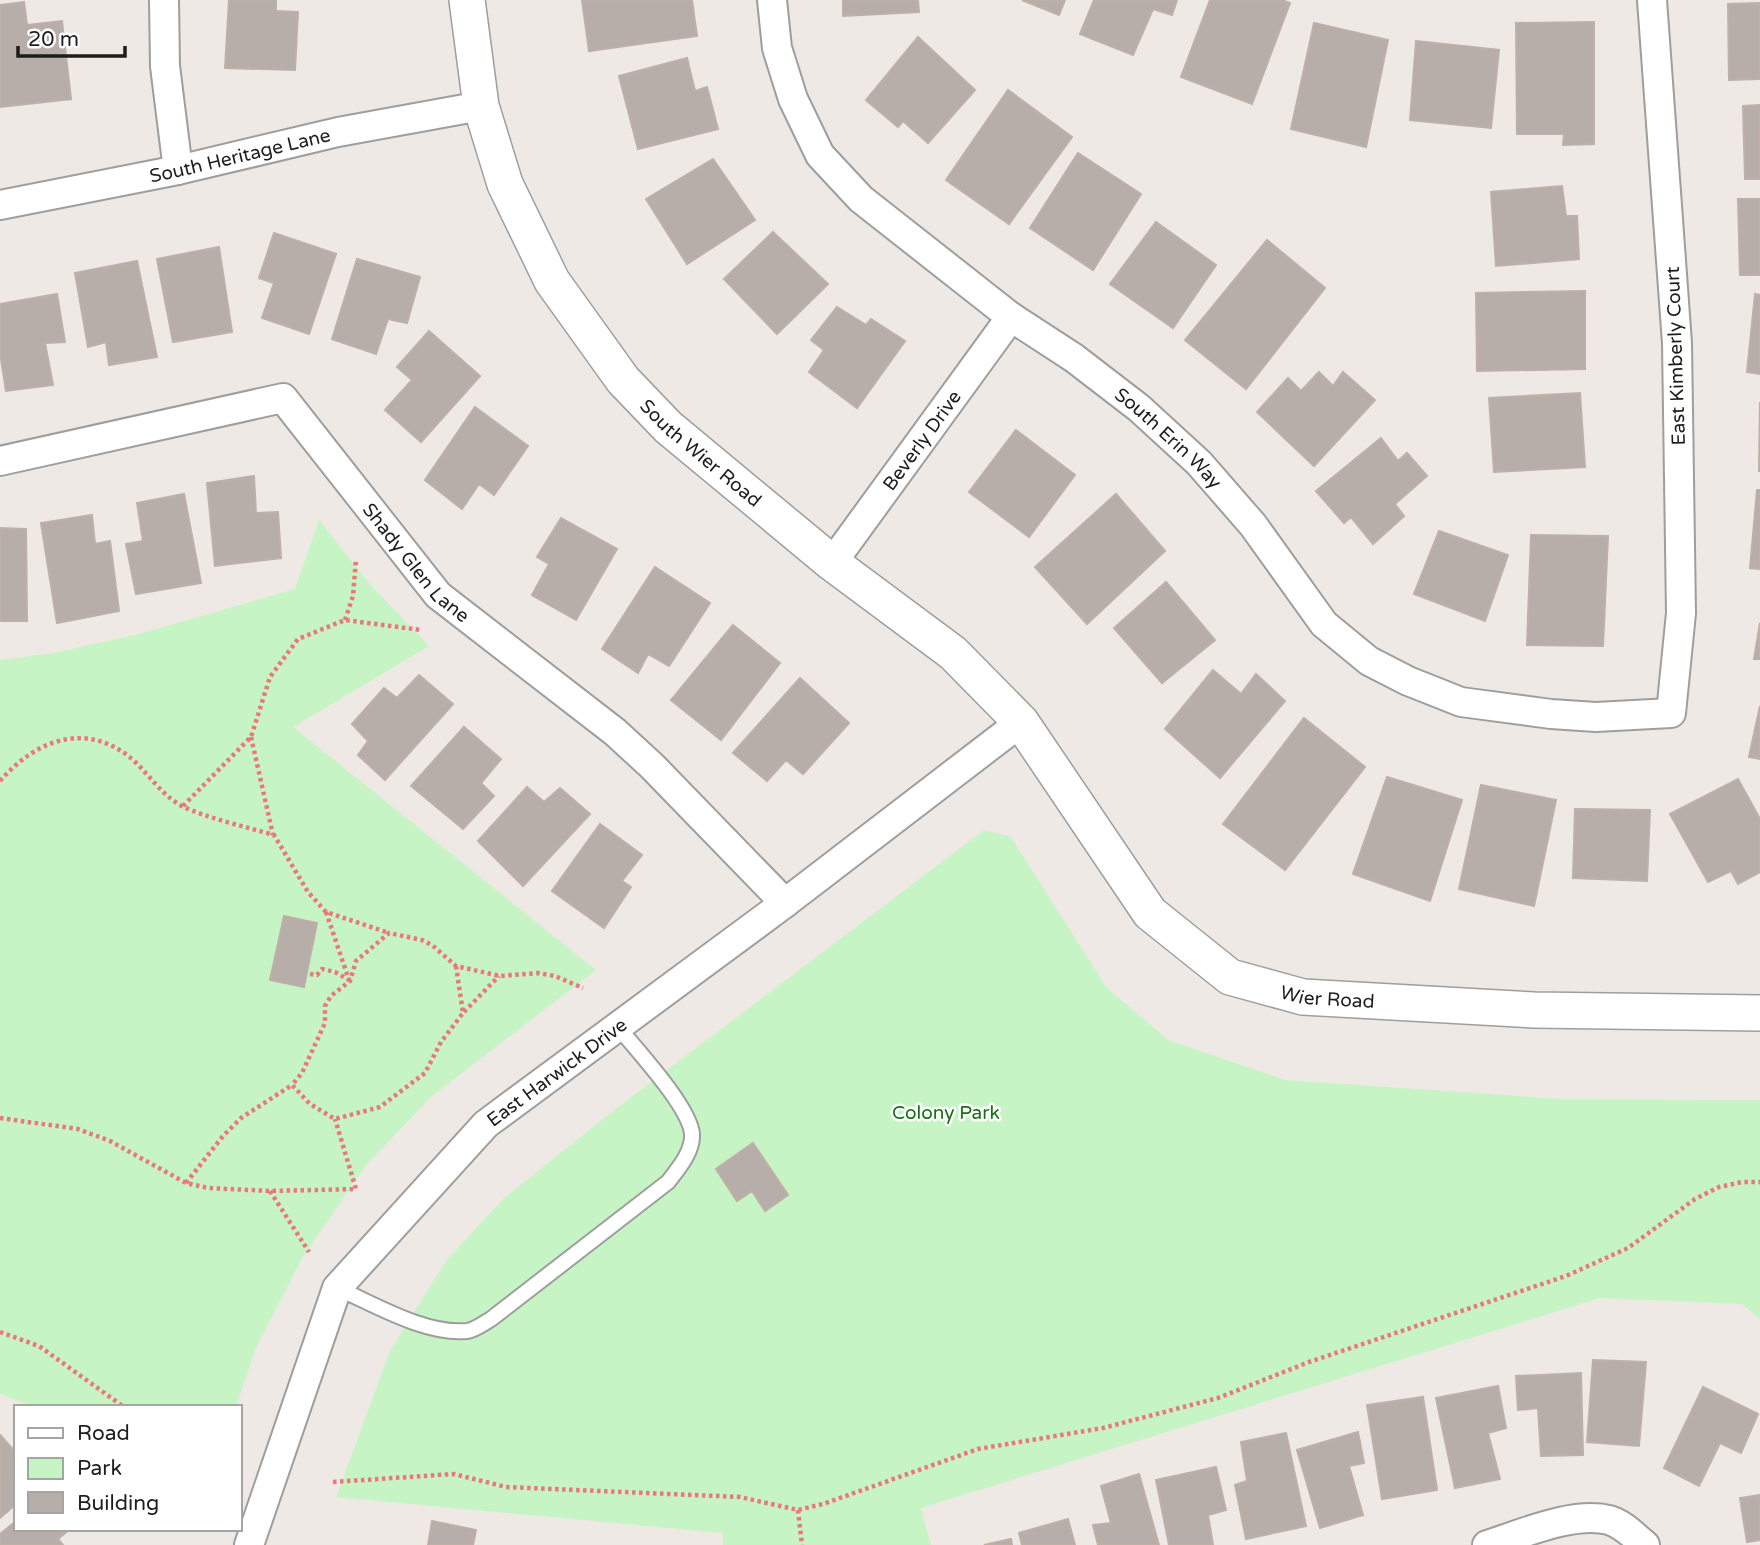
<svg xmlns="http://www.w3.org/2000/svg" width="1760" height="1545" font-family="'Varela Round',sans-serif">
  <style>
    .park { fill: #c7f4c5 }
    .building { fill: #b7aeaa; stroke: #beafa8; stroke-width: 2 }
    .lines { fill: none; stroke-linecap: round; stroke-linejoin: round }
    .service-casing { stroke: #9e9e9e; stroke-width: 18 }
    .minor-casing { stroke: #9e9e9e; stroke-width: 32 }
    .tertiary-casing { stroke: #9e9e9e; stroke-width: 38 }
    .path { stroke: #ec7778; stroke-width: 4.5; stroke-dasharray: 3.5 3.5; stroke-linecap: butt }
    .service { stroke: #fff; stroke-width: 14 }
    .minor { stroke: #fff; stroke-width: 28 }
    .tertiary { stroke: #fff; stroke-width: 35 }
    .labels { text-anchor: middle; stroke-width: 5; stroke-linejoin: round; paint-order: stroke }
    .street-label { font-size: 19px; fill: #1d1d1d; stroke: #fff }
    .park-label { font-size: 19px; fill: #197116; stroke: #fff }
  </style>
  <rect width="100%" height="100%" fill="#eee9e4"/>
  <path class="park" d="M319 520 369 583 429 646 293 727 596 970 432 1096 367 1164 302 1258 255 1350 236 1407H35L0 1394V660L53 653 139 634 295 589Z
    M984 830 1011 837 1106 987 1168 1040 1285 1080 1562 1099 1760 1100V1319L1742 1304 1600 1298 921 1508 931 1545H723V1533L336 1497 390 1351 446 1261 503 1199 617 1108Z"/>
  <path class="building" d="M229 0H276V11L298 12 295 70 225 68Z
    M582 0H692L697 36 589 51Z
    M843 0H918L919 12 843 16Z
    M1022 0H1065L1059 15Z
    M1094 0H1177L1172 15 1153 9 1133 55 1080 34Z
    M1210 0H1282L1290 3 1252 104 1181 77Z
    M24 2 27 25 62 21 71 99 0 107V5Z
    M1760 3V79L1729 80 1728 4Z
    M1594 22V144L1563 145 1564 134H1517L1516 23Z
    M1314 23 1388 40 1366 147 1291 129Z
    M918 37 975 90 928 143 903 121 898 127 866 100Z
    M1416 41 1499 50 1491 128 1410 120Z
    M687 58 695 91 707 87 718 129 638 149 619 76Z
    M1008 90 1072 137 1009 224 946 180Z
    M1760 105V179H1745L1743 106Z
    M1078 153 1141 194 1093 270 1030 228Z
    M713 159 755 220 687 264 646 199Z
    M1562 186 1566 216H1577L1579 259 1496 266 1491 192Z
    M1738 199H1760V275H1740Z
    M1156 222 1216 265 1173 328 1110 284Z
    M773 232 828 284 777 334 724 279Z
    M274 233 336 254 309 334 262 318 274 283 259 278Z
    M1267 240 1325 288 1246 389 1185 340Z
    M219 247 232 332 173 342 157 259Z
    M357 259 420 277 407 323 388 319 376 354 332 339Z
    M137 261 157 357 109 365 106 342 88 347 75 273Z
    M1585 291V369L1477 371 1476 293Z
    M57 294 65 342 45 343 53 385 6 391 0 353V304Z
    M1755 294 1760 295V374L1747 372Z
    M837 307 866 325 871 319 905 341 857 408 809 372 824 350 811 340Z
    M429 331 480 376 421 442 385 410 412 380 397 367Z
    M1319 372 1333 386 1343 372 1375 400 1314 466 1257 412 1288 378 1301 391Z
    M1580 393 1585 467 1494 472 1489 398Z
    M1760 402V471H1759Z
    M475 407 528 446 494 495 479 484 462 509 425 480Z
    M1016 430 1075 475 1029 537 969 492Z
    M1381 438 1398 461 1407 453 1427 476 1395 504 1404 516 1373 544 1351 517 1344 523 1316 491Z
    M254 476 256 513 278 512 281 558 215 566 207 483Z
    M1757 490H1760V569L1750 568Z
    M184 494 201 583 136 594 126 544 143 541 137 503Z
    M1116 494 1165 551 1087 624 1035 567Z
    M92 515 95 544 110 541 119 611 57 623 41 523Z
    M561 518 617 549 576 620 532 595 549 564 537 557Z
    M0 528 26 529 27 621H0Z
    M1439 531 1508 555 1485 621 1414 594Z
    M1531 535 1608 536 1603 646 1527 645Z
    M655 567 710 603 669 666 648 654 638 673 602 649Z
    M1166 582 1215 640 1162 683 1114 628Z
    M1760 623V659H1754Z
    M733 625 780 663 721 740 671 700Z
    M1213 670 1241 694 1256 674 1285 701 1220 778 1165 729Z
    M419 675 453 704 385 780 358 755 368 741 352 724 384 688 397 698Z
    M800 678 849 723 803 774 786 760 767 781 733 753Z
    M1760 706V759L1749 757Z
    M1304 718 1365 767 1285 870 1223 824Z
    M464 727 501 759 481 783 494 796 463 829 411 786Z
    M1387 777 1462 800 1430 901 1353 874Z
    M1738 779 1760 819V872L1738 884 1731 871 1708 882 1670 814Z
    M1481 785 1556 800 1534 906 1459 889Z
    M527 787 544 802 560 788 590 814 523 886 478 841Z
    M1575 809 1650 810 1647 881 1573 878Z
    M600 824 642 855 622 881 631 887 604 928 552 891Z
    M284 916 317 923 304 987 270 980Z
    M753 1143 788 1195 765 1211 752 1191 737 1201 716 1169Z
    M1593 1360 1646 1362 1639 1446 1587 1442Z
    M1581 1373 1583 1455 1541 1456 1538 1408 1518 1410 1516 1376Z
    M1498 1386 1506 1428 1488 1433 1500 1479 1455 1488 1436 1398Z
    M1703 1387 1758 1414 1741 1453 1720 1443 1699 1486 1664 1468Z
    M1423 1397 1437 1490 1382 1499 1367 1405Z
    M1358 1432 1364 1463 1349 1466 1363 1515 1320 1528 1297 1450Z
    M1286 1433 1306 1526 1246 1539 1235 1485 1247 1481 1241 1442Z
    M1 1436 16 1453V1504L0 1518Z
    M1216 1467 1226 1510 1208 1515 1213 1545H1169L1156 1480Z
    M1139 1474 1159 1545H1098L1093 1525 1111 1523 1101 1486Z
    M1760 1495V1540L1747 1542 1740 1498Z
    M1068 1519 1075 1545H1022L1019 1533Z
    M16 1521V1529H70L58 1539 63 1545H0V1534Z
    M432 1521 476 1530 473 1545H428Z
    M1011 1539 1012 1545H984Z"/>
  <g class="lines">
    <g class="service-casing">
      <path id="service" d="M337 1288C374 1304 425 1335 467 1331 475 1330 484 1323 491 1319L668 1182C678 1169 693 1152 692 1134 690 1107 636 1049 618 1027"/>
    </g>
    <g class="minor-casing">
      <g id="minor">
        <path d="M164 0 165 66 178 170"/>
        <path id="s1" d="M772 0 777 48 793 99 820 155 861 199 1011 317 1074 358 1139 408 1199 463 1253 525 1324 624 1369 661 1408 681 1461 702 1551 714 1596 717 1671 713 1681 613 1677 343 1652 0"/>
        <path id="s2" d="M0 205 178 170 338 132 481 106"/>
        <path id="s3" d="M0 461 283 398 438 595 615 732 652 766 785 903"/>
        <path id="s4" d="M832 563 1011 317"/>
        <path id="s5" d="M249 1545 337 1288 486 1124 785 903 1021 722"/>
        <path d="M1487 1545C1522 1534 1573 1511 1609 1520 1623 1524 1634 1536 1645 1545"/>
      </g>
    </g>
    <g class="tertiary-casing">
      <g id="tertiary">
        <path id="s6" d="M467 0 481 106 505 184 552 281 623 380 668 427 832 563 953 653 1021 722 1150 913 1230 977 1303 997 1534 1010 1760 1013"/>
      </g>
    </g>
    <path class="path" d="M345 620 353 596 356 559
      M251 737 273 835
      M0 781C33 743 81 721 127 755 147 770 159 794 182 806 206 818 247 827 274 835L308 892 326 912 389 933
      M183 806 251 737 270 677 298 639 345 620 421 630
      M326 912 349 980
      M456 966 463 1013 441 1042 425 1073 380 1107 335 1119 310 1104 292 1085 302 1073 325 1023V1006L331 996 350 981 356 961 389 933 422 940 432 945 456 966 500 976 538 973 555 976 583 988
      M310 974 317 975 322 969 335 972 349 980
      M464 1012 499 976
      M0 1118 78 1129 110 1141 186 1183 208 1188 270 1191 356 1189 335 1119
      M186 1183 223 1136 241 1118 292 1085
      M270 1191 309 1252
      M0 1332 39 1346 124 1407
      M333 1482 454 1474 506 1487 740 1497 798 1510 823 1504 978 1449 1103 1428 1218 1398 1309 1362 1566 1276 1628 1248 1695 1199 1719 1187 1742 1182H1760
      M798 1510 802 1545"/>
    <use href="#service" class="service"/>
    <use href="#minor" class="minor"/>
    <use href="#tertiary" class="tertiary"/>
  </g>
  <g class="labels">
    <g class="street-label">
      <text dy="7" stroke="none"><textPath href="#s2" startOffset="245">South Heritage Lane</textPath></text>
      <text transform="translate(1675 356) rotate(-92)" y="7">East Kimberly Court</text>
      <text dy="7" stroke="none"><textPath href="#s1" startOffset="614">South Erin Way</textPath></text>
      <text dy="7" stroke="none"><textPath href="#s4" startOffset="152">Beverly Drive</textPath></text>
      <text dy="7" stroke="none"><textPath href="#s6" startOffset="525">South Wier Road</textPath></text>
      <text dy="7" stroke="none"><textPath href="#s3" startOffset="502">Shady Glen Lane</textPath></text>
      <text dy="7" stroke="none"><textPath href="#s6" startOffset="1377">Wier Road</textPath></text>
      <text dy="7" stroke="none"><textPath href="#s5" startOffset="581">East Harwick Drive</textPath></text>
    </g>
    <g class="park-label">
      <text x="946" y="1119">Colony Park</text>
    </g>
  </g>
  <rect x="14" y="1405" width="228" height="126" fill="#ffffff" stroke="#a5a5a5" stroke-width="2"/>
  <rect x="28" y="1428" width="35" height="10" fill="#ffffff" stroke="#a5a5a5" stroke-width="2"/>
  <text x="77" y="1440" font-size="21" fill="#1d1d1d">Road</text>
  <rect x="28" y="1458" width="35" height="21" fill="#c7f4c5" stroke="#a5a5a5" stroke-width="2"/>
  <text x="77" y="1475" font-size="21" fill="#1d1d1d">Park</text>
  <rect x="28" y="1492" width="35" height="21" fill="#b7aeaa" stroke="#a5a5a5" stroke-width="2"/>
  <text x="77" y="1510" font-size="21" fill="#1d1d1d">Building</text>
  <path d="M18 46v10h107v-10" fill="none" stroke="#1d1d1d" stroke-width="3.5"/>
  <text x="28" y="46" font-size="21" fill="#1d1d1d" stroke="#ffffff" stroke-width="5" paint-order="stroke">20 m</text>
</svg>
